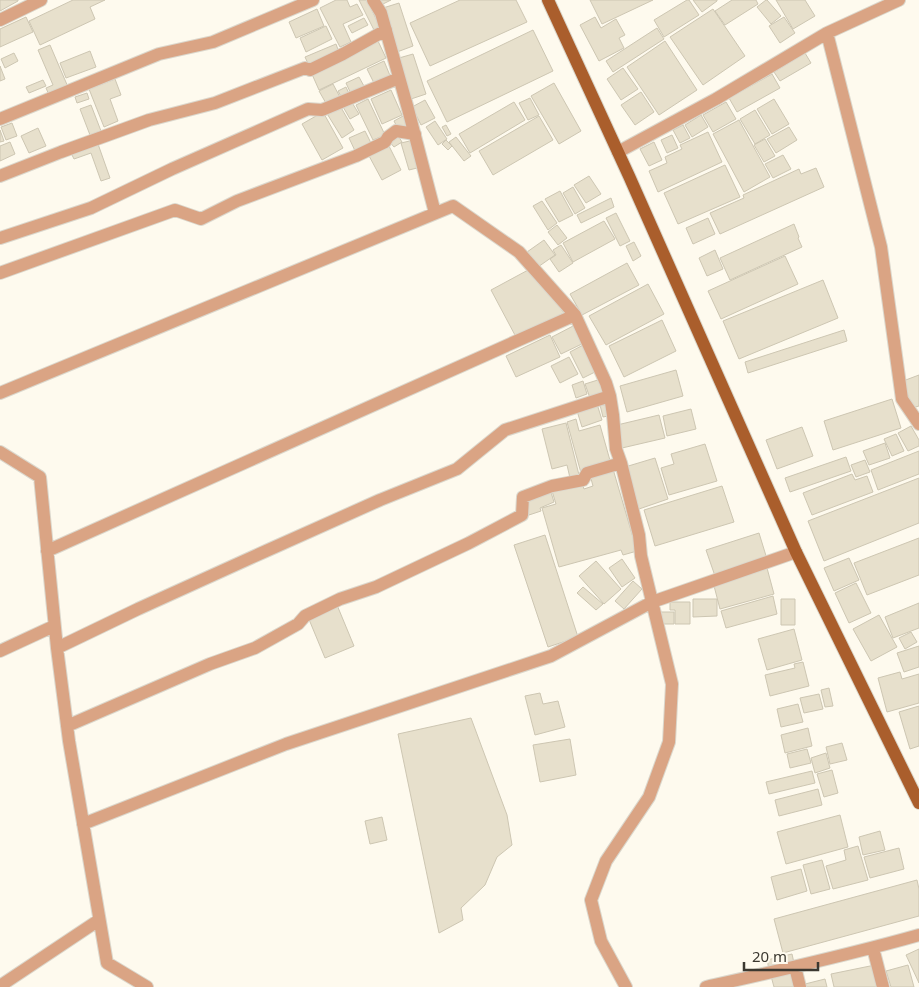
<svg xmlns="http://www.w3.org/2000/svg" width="919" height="987" font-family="'Noto Sans',sans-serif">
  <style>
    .building { fill: #e7e0cc; stroke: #cdc6b2 }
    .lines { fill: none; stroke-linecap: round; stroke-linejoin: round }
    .street-casing { stroke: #dbd7cc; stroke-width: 14 }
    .primary-casing { stroke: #dbd7cc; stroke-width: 14 }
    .street { stroke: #daa484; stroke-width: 12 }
    .primary { stroke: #aa5e2c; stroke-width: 12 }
  </style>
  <rect width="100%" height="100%" fill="#fefaee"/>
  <path class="building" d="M0 0H18V1L0 11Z
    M73 0H105L90 7 95 19 40 45 29 21Z
    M336 0H347L350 7 357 4 363 15 343 24 351 42 340 47 320 8Z
    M359 0H367L380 27 374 30Z
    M378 0H391L381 5Z
    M460 0H516L527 22 430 66 410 23Z
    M590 0H653L602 24Z
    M687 0H689L699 15 664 37 654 20Z
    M693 0H717V1L702 12Z
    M732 0H756L758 4 725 25 715 11Z
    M766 0H767L781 16 771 24 757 7Z
    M776 0H805L815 16 793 29Z
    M399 3 413 46 397 52 383 8Z
    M317 9 324 26 296 38 289 22Z
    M713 9 745 56 703 85 670 37Z
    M26 17 33 32 0 47V29Z
    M595 17 601 28 616 19 625 35 619 38 624 48 599 61 580 25Z
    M784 17 795 33 780 43 769 26Z
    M364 18 368 25 352 33 348 26Z
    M326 26 332 39 306 52 300 38Z
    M657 28 664 39 613 72 606 61Z
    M533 30 553 71 447 122 427 81Z
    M378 41 386 58 319 90 311 72Z
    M665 41 697 90 659 115 627 67Z
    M336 44 340 55 310 68 305 57Z
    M50 45 68 87 49 95 46 88 53 85 38 50Z
    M90 51 96 67 66 78 60 63Z
    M14 53 18 61 5 68 1 59Z
    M805 53 811 63 780 81 774 72Z
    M413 54 426 94 411 99 399 58Z
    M384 61 391 78 375 85 367 69Z
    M0 66 5 79 0 81Z
    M623 68 638 89 621 100 607 79Z
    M772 74 780 88 737 112 729 98Z
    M359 77 365 88 351 94 346 83Z
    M115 79 121 95 110 99 118 121 104 127 89 89Z
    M43 80 46 86 29 93 26 87Z
    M554 83 581 131 559 144 531 96Z
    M333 84 341 99 327 105 319 91Z
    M346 87 350 96 343 100 338 91Z
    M391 90 402 115 382 124 371 99Z
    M641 92 654 112 635 125 621 105Z
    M87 93 89 99 77 103 75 97Z
    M530 98 539 115 528 120 519 103Z
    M368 99 385 135 373 140 356 105Z
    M774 99 789 124 772 134 757 109Z
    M425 100 435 118 421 125 412 107Z
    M351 101 359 114 350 119 342 105Z
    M514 102 525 120 470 153 459 134Z
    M726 102 736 119 713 132 703 115Z
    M339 104 354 130 342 138 326 112Z
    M91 105 101 131 90 135 80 109Z
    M755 110 770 135 755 144 740 119Z
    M323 112 343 148 322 160 302 124Z
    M701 115 708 127 692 137 685 125Z
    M403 116 408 125 399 131 394 121Z
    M539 116 553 140 493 175 479 151Z
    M739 120 770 177 744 192 713 134Z
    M435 121 447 139 438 145 426 127Z
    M12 123 17 136 6 140 1 127Z
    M446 125 451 134 447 136 442 127Z
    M683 125 690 138 680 143 673 130Z
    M789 127 797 140 776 153 767 139Z
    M38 128 46 146 29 153 21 136Z
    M0 130 4 141 0 142Z
    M365 131 373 147 357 155 349 138Z
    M708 132 722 162 658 192 649 171 667 163 665 157 682 149 680 145Z
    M397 134 402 142 394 147 388 140Z
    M672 135 678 148 667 153 661 140Z
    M456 137 471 156 464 161 449 142Z
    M765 139 775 156 764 162 754 145Z
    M414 140 421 167 409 170 401 143Z
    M446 140 452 146 448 150 442 144Z
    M10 142 15 154 0 161V146Z
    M654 142 662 160 649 166 640 149Z
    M98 144 110 178 101 181 91 153 74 159 71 153Z
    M388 144 401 170 382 180 368 154Z
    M783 155 791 169 773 178 765 164Z
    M725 165 740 197 678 224 664 193Z
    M816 168 824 187 720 234 710 213 744 198 743 195 799 169 801 174Z
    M589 176 601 194 586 203 574 185Z
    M573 187 585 208 575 214 563 193Z
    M560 191 573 215 559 222 545 199Z
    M611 198 614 207 581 223 577 215Z
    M542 201 557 223 548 230 533 206Z
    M616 213 630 241 620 246 606 218Z
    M708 218 715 234 693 244 686 228Z
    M604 221 615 239 573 262 563 243Z
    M794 224 799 237 798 238 802 247 730 280 720 258Z
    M557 225 567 238 558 245 548 232Z
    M544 240 555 255 538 267 527 252Z
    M634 242 641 256 633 261 626 246Z
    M561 245 573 263 559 272 550 259 556 255 553 250Z
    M715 250 723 269 707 276 699 258Z
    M785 256 798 284 721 319 708 291Z
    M627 263 639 285 582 315 570 294Z
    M530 269 564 313 516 337 491 290Z
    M823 280 838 318 739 359 723 321Z
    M648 284 664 314 606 345 589 316Z
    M662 320 676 351 624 377 609 346Z
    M575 325 584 343 561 354 552 337Z
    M844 330 847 341 748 373 745 362Z
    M550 335 560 357 516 377 506 356Z
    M585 344 599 370 583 378 570 352Z
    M569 357 578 374 560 383 551 366Z
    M676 370 683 396 627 412 620 386Z
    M919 375V406L912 408 903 381Z
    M601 379 606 393 590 398 585 384Z
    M583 381 587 394 576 398 572 385Z
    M608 399 613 415 603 417 599 401Z
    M892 399 901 428 833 450 824 421Z
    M597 404 602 420 582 427 577 411Z
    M691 409 696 429 667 436 663 416Z
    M659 415 665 438 622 448 617 425Z
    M576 419 579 431 600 425 611 464 581 473 567 422Z
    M566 423 579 475 570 478 567 465 552 469 542 429Z
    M911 426 919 440V446L908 451 898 433Z
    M802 427 813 456 777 469 766 440Z
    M896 434 904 451 892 456 884 439Z
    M885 443 890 458 869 465 863 451Z
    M705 444 717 481 669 495 661 468 674 464 671 454Z
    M919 451V474L878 490 871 470Z
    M846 457 851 471 790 492 785 478Z
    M655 458 668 499 639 509 625 467Z
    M865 460 870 472 856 477 851 465Z
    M613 469 637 551 623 555 621 550 559 567 542 508 556 504 552 491 582 483 584 489 593 486 590 475Z
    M852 474 855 480 867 476 873 492 812 515 803 493Z
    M919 478V523L824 561 808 521Z
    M722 486 734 522 655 546 644 510Z
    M550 489 554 502 540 508 541 511 529 515 523 499Z
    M759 533 767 559 715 576 706 550Z
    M545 535 578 637 548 647 514 545Z
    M919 538V575L867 595 854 563Z
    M849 558 859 580 834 591 824 568Z
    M622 559 635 578 622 587 609 568Z
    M596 561 621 589 604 604 579 576Z
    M767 568 774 594 720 609 713 582Z
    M633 581 642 589 624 609 615 601Z
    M856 583 871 613 849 623 835 593Z
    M583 587 603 604 596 610 577 593Z
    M773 596 777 614 726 628 721 611Z
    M693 599H717V616L693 617Z
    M781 599H795V625H781Z
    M670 602H690V624H675V610H670Z
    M919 603V628L893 638 885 617Z
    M337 605 354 646 325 658 308 617Z
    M660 612H674V624H660Z
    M879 615 897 647 871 661 853 629Z
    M794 629 802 660 767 670 758 639Z
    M911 632 917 642 905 649 899 638Z
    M919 646V667L904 672 897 653Z
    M803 662 809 686 770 696 765 675 795 668 794 664Z
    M900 672 902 679 919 674V703L887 712 878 678Z
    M829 688 833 706 825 707 821 690Z
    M540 693 543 704 558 701 565 727 535 735 525 696Z
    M819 694 823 709 804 713 800 698Z
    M798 704 803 722 781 727 777 709Z
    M919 706V746L910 749 899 712Z
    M471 718 507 815 512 845 497 857 485 885 461 908 463 920 439 933 398 734Z
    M808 728 812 746 785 753 781 735Z
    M570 739 576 775 540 782 533 745Z
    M842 743 847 760 830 764 826 747Z
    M807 749 811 763 790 768 787 754Z
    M826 753 830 768 815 773 811 758Z
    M832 770 838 793 824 797 817 774Z
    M812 771 815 783 769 794 766 782Z
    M818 789 822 805 779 816 775 800Z
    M840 815 848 847 786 864 777 832Z
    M382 817 387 840 370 844 365 821Z
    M880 831 885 850 863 855 859 837Z
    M858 846 868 880 833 889 826 866 846 860 844 850Z
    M899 848 904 869 870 878 864 857Z
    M822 860 830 889 811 894 803 865Z
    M801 869 807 891 777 900 771 877Z
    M917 880 919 889V916L783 953 774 919Z
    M919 949V983L906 955Z
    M792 954 794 963 769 969 767 960Z
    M875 965 880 987H834L831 974Z
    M908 965 914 987H891L886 971Z
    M794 970 798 987H774L771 976Z
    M825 979 827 987H801V985Z"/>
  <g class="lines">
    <g class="street-casing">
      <path id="street" d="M373 0 381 13 408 109 435 213
        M0 20 41 0
        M827 33 881 247 902 399 919 424
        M0 119 159 54 213 42 313 0
        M618 152 716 99 827 33 899 0
        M0 176 61 152 149 120 215 103 305 68 310 70 343 54 386 30
        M0 238 91 208 172 169 308 109 322 110 399 78
        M0 273 175 210 201 219 237 201 356 156 385 142 388 137 396 131 415 134
        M0 393 453 206 519 252 575 315 606 383 610 396 613 415 616 449 621 463 639 535 641 556 672 684 669 742 649 797 606 861 591 900 601 941 626 987
        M0 452 40 477 57 648 69 741 107 963 147 987
        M47 551 575 315
        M57 648 138 609 266 551 380 500 457 469 505 430 610 396
        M0 651 54 626
        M67 726 210 664 255 648 298 624 305 616 340 599 376 587 469 543 522 515 523 497 552 486 583 480 587 473 621 463
        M83 824 286 744 551 656 652 602 796 552
        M873 948 883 987
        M795 967 800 987
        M0 986 99 920
        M706 987C777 971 849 955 919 935"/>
    </g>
    <g class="primary-casing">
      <path id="primary" d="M548 0 629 176 796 552 919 803"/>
    </g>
    <use href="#street" class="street"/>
    <use href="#primary" class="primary"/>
  </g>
  <path d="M744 962v8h74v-8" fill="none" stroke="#3b3830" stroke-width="2.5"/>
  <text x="752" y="962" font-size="15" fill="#3b3830" stroke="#fefaee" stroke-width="4" paint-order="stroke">20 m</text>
</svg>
